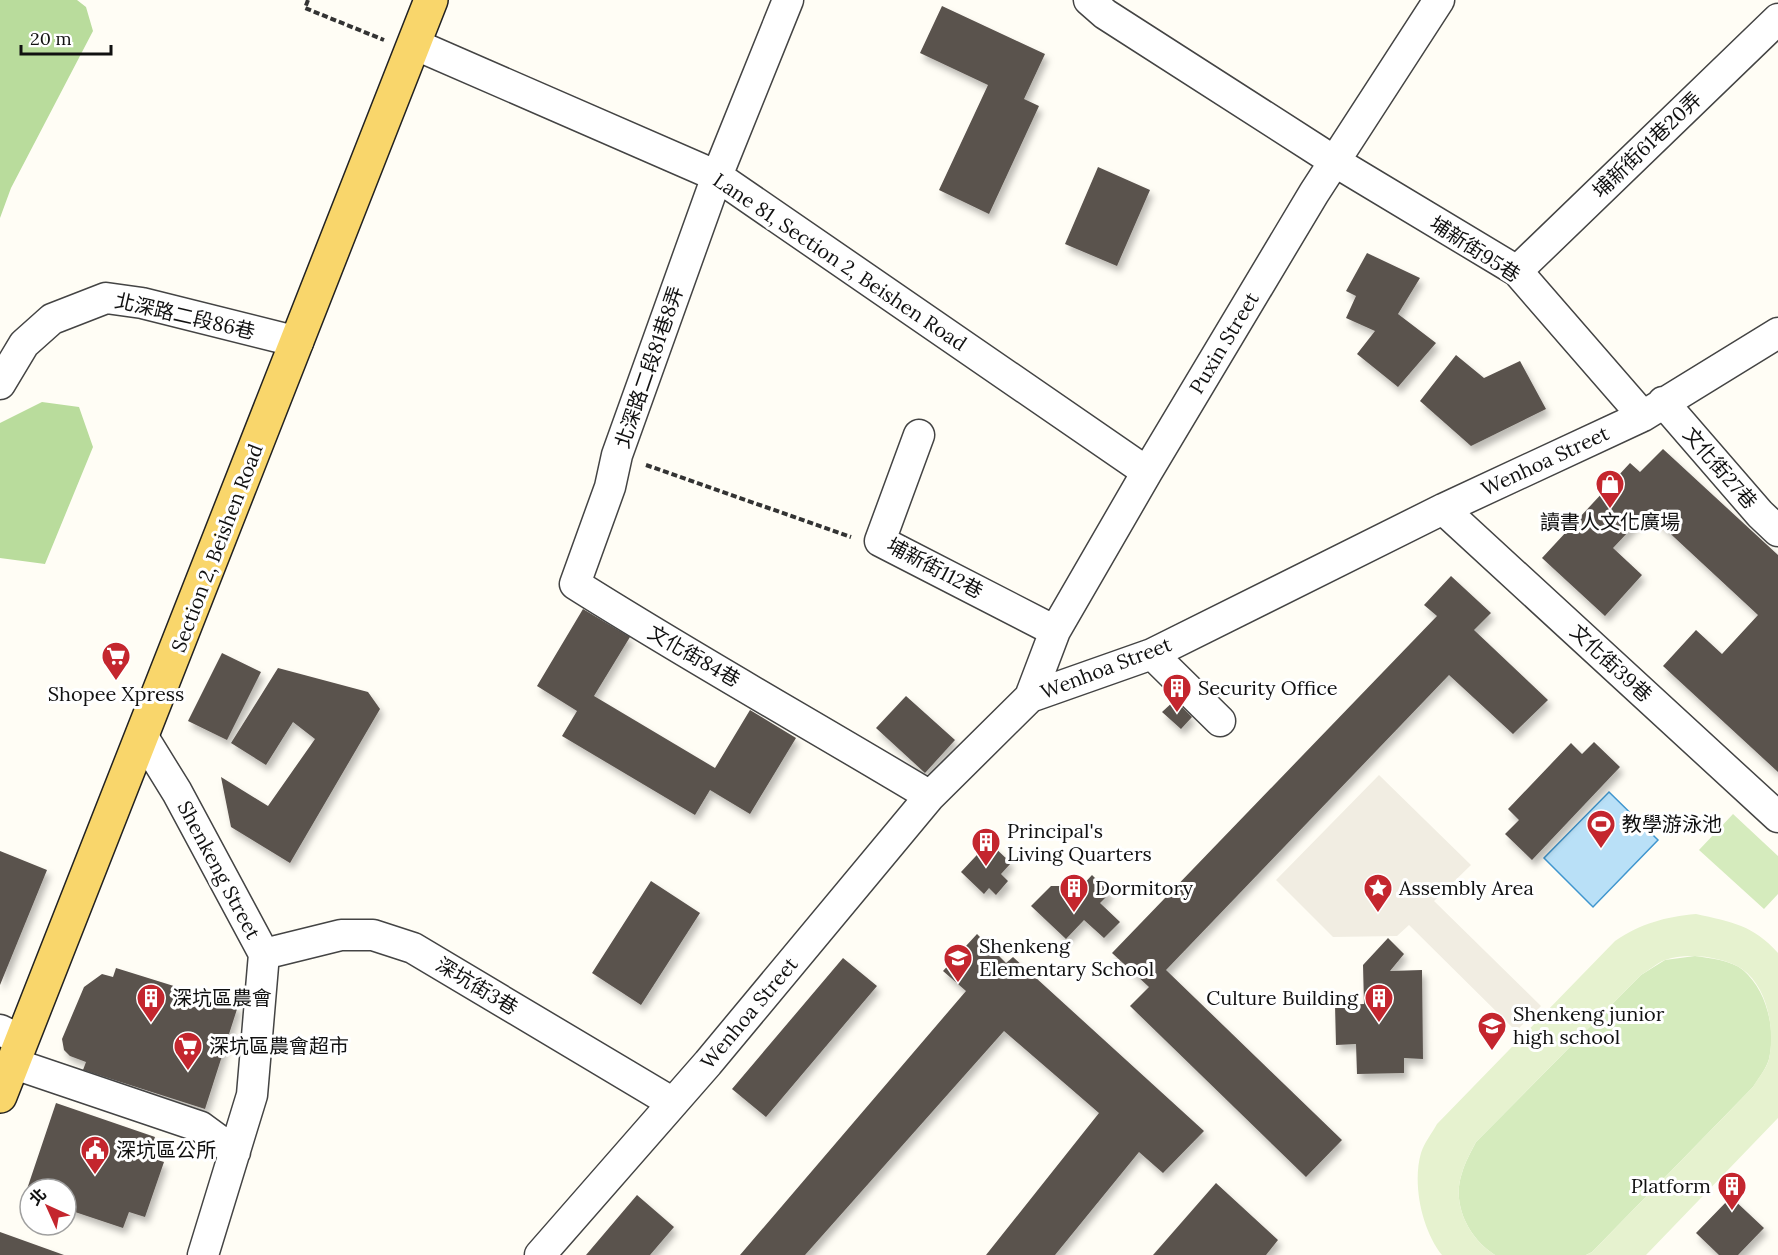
<svg xmlns="http://www.w3.org/2000/svg" width="1778" height="1255" font-family="Lora,'Noto Sans TC',serif">
  <style>
    .green { fill: #d5ebbd }
    .forest { fill: #b9dc9c }
    .pitch { fill: #e6f2cf }
    .plaza { fill: #f1ede2 }
    .water { fill: #b9e0f7; stroke: #3f96cf; stroke-width: 1.5 }
    .building { fill: #5a524d; filter: url(#shadow) }
    .lines { fill: none; stroke-linecap: round; stroke-linejoin: round }
    .minor-casing { stroke: #444; stroke-width: 33 }
    .major-casing { stroke: #222; stroke-width: 36 }
    .path { stroke: #333; stroke-width: 4; stroke-dasharray: 6 3; stroke-linecap: butt }
    .minor { stroke: #fff; stroke-width: 30 }
    .major { stroke: #f9d66b; stroke-width: 33 }
    .labels { text-anchor: middle; stroke-width: 6; stroke-linejoin: round; paint-order: stroke }
    .street-label { font-size: 20px; fill: #111; stroke: #fff }
    .poi-label { font-size: 20px; fill: #111; stroke: #fff; text-anchor: start }
  </style>
  <defs>
    <filter id="shadow"><feDropShadow dx="3.5" dy="6" stdDeviation="3" flood-color="#0004"/></filter>
  </defs>
  <rect width="100%" height="100%" fill="#fffdf5"/>
  <path class="green" d="M1733 814 1778 856V894L1764 909 1699 850Z
    M1695 956C1709 958 1731 960 1743 970 1767 991 1776 1029 1769 1059 1766 1069 1758 1079 1753 1087L1592 1252 1586 1255H1495C1469 1239 1451 1204 1462 1173 1465 1162 1471 1152 1476 1142L1641 975 1665 960Z"/>
  <path class="forest" d="M0 0H77L86 7 93 31 11 188 0 218Z
    M42 402 79 407 93 447 45 564 0 558V423Z"/>
  <path class="pitch" d="M1696 914C1732 922 1753 925 1778 953V1118L1646 1255H1586L1592 1252 1753 1087C1758 1078 1767 1068 1769 1059 1775 1030 1768 987 1742 969 1723 956 1686 952 1665 960 1657 963 1648 971 1641 975L1476 1142C1471 1152 1465 1162 1462 1173 1451 1204 1469 1239 1495 1255H1442C1422 1230 1412 1184 1421 1153 1424 1143 1432 1133 1437 1124L1615 941C1642 923 1665 917 1696 914Z"/>
  <path class="plaza" d="M1379 775 1471 865 1434 901 1541 1006 1516 1031 1409 925 1397 936 1333 937 1276 880Z"/>
  <path class="water" d="M1609 792 1658 840 1593 907 1544 858Z"/>
  <path class="building" d="M942 6 1045 54 1024 99 1039 106 989 214 939 190 988 85 920 53Z
    M1098 167 1150 190 1117 266 1065 244Z
    M1367 253 1420 278 1398 314 1436 343 1398 387 1357 354 1375 331 1346 318 1356 296 1346 291Z
    M1456 355 1484 378 1520 361 1546 409 1471 446 1420 401Z
    M1663 449 1778 555V772L1663 666 1696 630 1722 654 1758 615 1647 512 1613 548 1642 575 1605 616 1542 558 1630 463 1640 472Z
    M1451 576 1491 613 1474 630 1548 700 1513 734 1449 675 1166 970 1342 1140 1306 1177 1130 1006 1149 987 1112 953 1437 616 1424 605Z
    M583 609 630 637 594 696 715 768 750 710 796 738 750 814 710 790 695 815 562 736 577 711 537 686Z
    M222 653 261 672 227 740 188 721Z
    M278 668 368 692 380 709 290 863 231 827 221 777 268 806 315 739 293 722 266 765 231 743Z
    M906 696 955 740 925 773 876 728Z
    M1175 700 1192 717 1181 729 1162 712Z
    M1594 742 1620 767 1532 860 1505 834 1519 820 1508 809 1571 743 1582 754Z
    M989 842 1011 863 1001 874 1008 881 996 895 989 888 984 894 961 872Z
    M0 851 47 870 0 985Z
    M1092 875 1110 893 1100 903 1120 922 1104 938 1084 920 1066 939 1031 906 1051 886H1082Z
    M651 881 700 913 641 1005 592 973Z
    M977 934 1006 963 1013 957 1204 1131 1163 1173 1139 1152 1055 1255H986L1099 1113 1004 1031 805 1255H740L966 991 943 971Z
    M1388 938 1404 954 1390 971 1422 970 1423 1059 1404 1058V1073L1357 1074 1356 1044 1336 1045 1335 1005 1364 1004 1363 965Z
    M843 958 877 986 766 1117 732 1089Z
    M116 968 238 1006 205 1109 83 1070 86 1062 70 1056 64 1050 62 1039 84 987 102 974 113 977Z
    M56 1103 155 1137 148 1157 164 1162 145 1217 129 1212 123 1228 66 1209V1189H30V1197L25 1195Z
    M1216 1183 1278 1240 1266 1255H1153Z
    M637 1195 674 1227 650 1255H586Z
    M1731 1197 1764 1228 1738 1255H1719L1696 1233Z
    M0 1232 64 1255H0Z"/>
  <g class="lines">
    <g class="minor-casing">
      <path id="minor" d="M788 0 717 176 617 455 610 487 575 584C692 658 812 725 930 796
        M1089 0 1105 14 1334 161 1517 271 1643 416
        M414 44 717 176 1147 472
        M1517 271 1778 19
        M0 384 24 344 52 319 106 298 142 303 298 342
        M1663 402 1760 514 1778 531
        M919 435 880 541 1055 631
        M1443 509 1778 817
        M1152 654 1220 721
        M1030 697 1055 631 1147 472 1314 193 1439 0
        M143 737 177 792 264 954 252 1095 203 1255
        M264 954 341 935H373L413 948 673 1103
        M0 1030 21 1040
        M12 1063 201 1127 235 1152
        M540 1255 708 1063 930 796 1030 697 1152 654 1443 509 1643 416 1778 333"/>
    </g>
    <g class="major-casing">
      <path id="major" d="M0 1096 431 0"/>
    </g>
    <path class="path" d="M308 0 305 8 384 40
      M646 465 851 537"/>
    <use href="#minor" class="minor"/>
    <use href="#major" class="major"/>
  </g>
  <defs>
    <g id="shop-pin" transform="scale(1.5)"><path d="M0 17L-7.5 6A9.5 9.5 0 1 1 7.5 6Z" fill="#c4262e" stroke="#fff"/><path d="M-5-2.5h2.3a2.7 3.5 0 0 1 5.4 0H5L5.5 6h-11ZM-1.5-2.5h3a1.5 2.3 0 0 0-3 0Z" fill="#fff"/></g>
    <g id="supermarket-pin" transform="scale(1.5)"><path d="M0 17L-7.5 6A9.5 9.5 0 1 1 7.5 6Z" fill="#c4262e" stroke="#fff"/><path d="M-6-5.5h2.5l.6 2H6L4.5 2H-2.5L-4.4-4H-6ZM-1.5 3.2a1.3 1.3 0 1 0 .1 0ZM3 3.2a1.3 1.3 0 1 0 .1 0Z" fill="#fff"/></g>
    <g id="building-pin" transform="scale(1.5)"><path d="M0 17L-7.5 6A9.5 9.5 0 1 1 7.5 6Z" fill="#c4262e" stroke="#fff"/><path d="M-4-6H4V6H1V3H-1V6H-4ZM-2.5-4.3h1.7v1.8h-1.7ZM.8-4.3h1.7v1.8H.8ZM-2.5-1h1.7V.8h-1.7ZM.8-1h1.7V.8H.8Z" fill="#fff"/></g>
    <g id="stadium-pin" transform="scale(1.5)"><path d="M0 17L-7.5 6A9.5 9.5 0 1 1 7.5 6Z" fill="#c4262e" stroke="#fff"/><path d="M0-5a6.5 5 0 1 0 0 10a6.5 5 0 1 0 0-10ZM-3.5-1.8h7v3.6h-7Z" fill="#fff"/></g>
    <g id="sight-pin" transform="scale(1.5)"><path d="M0 17L-7.5 6A9.5 9.5 0 1 1 7.5 6Z" fill="#c4262e" stroke="#fff"/><path d="M0-6L1.8-2.2L6-1.7L2.9 1.2L3.7 5.4L0 3.3L-3.7 5.4L-2.9 1.2L-6-1.7L-1.8-2.2Z" fill="#fff"/></g>
    <g id="school-pin" transform="scale(1.5)"><path d="M0 17L-7.5 6A9.5 9.5 0 1 1 7.5 6Z" fill="#c4262e" stroke="#fff"/><path d="M0-5L7-2L0 1L-7-2ZM-4 1L0 2.5L4 1V4Q0 6-4 4Z" fill="#fff"/></g>
    <g id="civic-pin" transform="scale(1.5)"><path d="M0 17L-7.5 6A9.5 9.5 0 1 1 7.5 6Z" fill="#c4262e" stroke="#fff"/><path d="M-.6-6.5H3V-4.5H.6V-3L4-1V1h2V6H-6V1h2V-1L-.6-3ZM-1.2 2.5V6h2.4V2.5Z" fill="#fff"/></g>
  </defs>
  <g fill-rule="evenodd">
    <use href="#shop-pin" x="1610" y="484"/>
    <use href="#supermarket-pin" x="116" y="656"/>
    <use href="#building-pin" x="1177" y="688"/>
    <use href="#stadium-pin" x="1601" y="824"/>
    <use href="#building-pin" x="986" y="842"/>
    <use href="#building-pin" x="1074" y="888"/>
    <use href="#sight-pin" x="1378" y="888"/>
    <use href="#school-pin" x="958" y="958"/>
    <use href="#building-pin" x="151" y="998"/>
    <use href="#building-pin" x="1379" y="998"/>
    <use href="#school-pin" x="1492" y="1026"/>
    <use href="#supermarket-pin" x="188" y="1046"/>
    <use href="#civic-pin" x="95" y="1150"/>
    <use href="#building-pin" x="1732" y="1186"/>
  </g>
  <g class="labels">
    <g class="street-label">
      <text transform="translate(1647 145) rotate(-44)" y="7">埔新街61巷20弄</text>
      <text transform="translate(1475 249) rotate(33)" y="7">埔新街95巷</text>
      <text transform="translate(840 262) rotate(34)" y="7">Lane 81, Section 2, Beishen Road</text>
      <text transform="translate(185 316) rotate(13)" y="7">北深路二段86巷</text>
      <text transform="translate(1224 343) rotate(-59)" y="7">Puxin Street</text>
      <text transform="translate(649 367) rotate(-71)" y="7">北深路二段81巷8弄</text>
      <text transform="translate(1545 461) rotate(-25)" y="7">Wenhoa Street</text>
      <text transform="translate(1720 468) rotate(49)" y="7">文化街27巷</text>
      <text transform="translate(217 548) rotate(-69)" y="7">Section 2, Beishen Road</text>
      <text transform="translate(935 568) rotate(28)" y="7">埔新街112巷</text>
      <text transform="translate(694 656) rotate(30)" y="7">文化街84巷</text>
      <text transform="translate(1611 663) rotate(43)" y="7">文化街39巷</text>
      <text transform="translate(1106 668) rotate(-21)" y="7">Wenhoa Street</text>
      <text transform="translate(219 870) rotate(62)" y="7">Shenkeng Street</text>
      <text transform="translate(477 986) rotate(31)" y="7">深坑街3巷</text>
      <text transform="translate(749 1013) rotate(-50)" y="7">Wenhoa Street</text>
    </g>
    <g class="poi-label">
      <text x="1610" y="529" text-anchor="middle">讀書人文化廣場</text>
      <text x="1198" y="695">Security Office</text>
      <text x="116" y="701" text-anchor="middle">Shopee Xpress</text>
      <text x="1622" y="831">教學游泳池</text>
      <text x="1007" y="838">Principal's<tspan x="1007" dy="23">Living Quarters</tspan></text>
      <text x="1095" y="895">Dormitory</text>
      <text x="1399" y="895">Assembly Area</text>
      <text x="979" y="953">Shenkeng<tspan x="979" dy="23">Elementary School</tspan></text>
      <text x="172" y="1005">深坑區農會</text>
      <text x="1358" y="1005" text-anchor="end">Culture Building</text>
      <text x="1513" y="1021">Shenkeng junior<tspan x="1513" dy="23">high school</tspan></text>
      <text x="209" y="1053">深坑區農會超市</text>
      <text x="116" y="1157">深坑區公所</text>
      <text x="1711" y="1193" text-anchor="end">Platform</text>
    </g>
  </g>
  <g transform="translate(48 1207) rotate(315)"><circle r="28" fill="#ffffff" stroke="#a0a0a0" stroke-width="1.5"/>
  <path d="M0-4.5L10 22L0 15L-10 22Z" fill="#c4262e"/>
  <text y="-9" font-size="16" font-weight="bold" text-anchor="middle" fill="#111111">北</text>
  </g>
  <path d="M21 45v9h90v-9" fill="none" stroke="#111111" stroke-width="3"/>
  <text x="30" y="45" font-size="18" fill="#111111" stroke="#ffffff" stroke-width="4.5" paint-order="stroke">20 m</text>
</svg>
